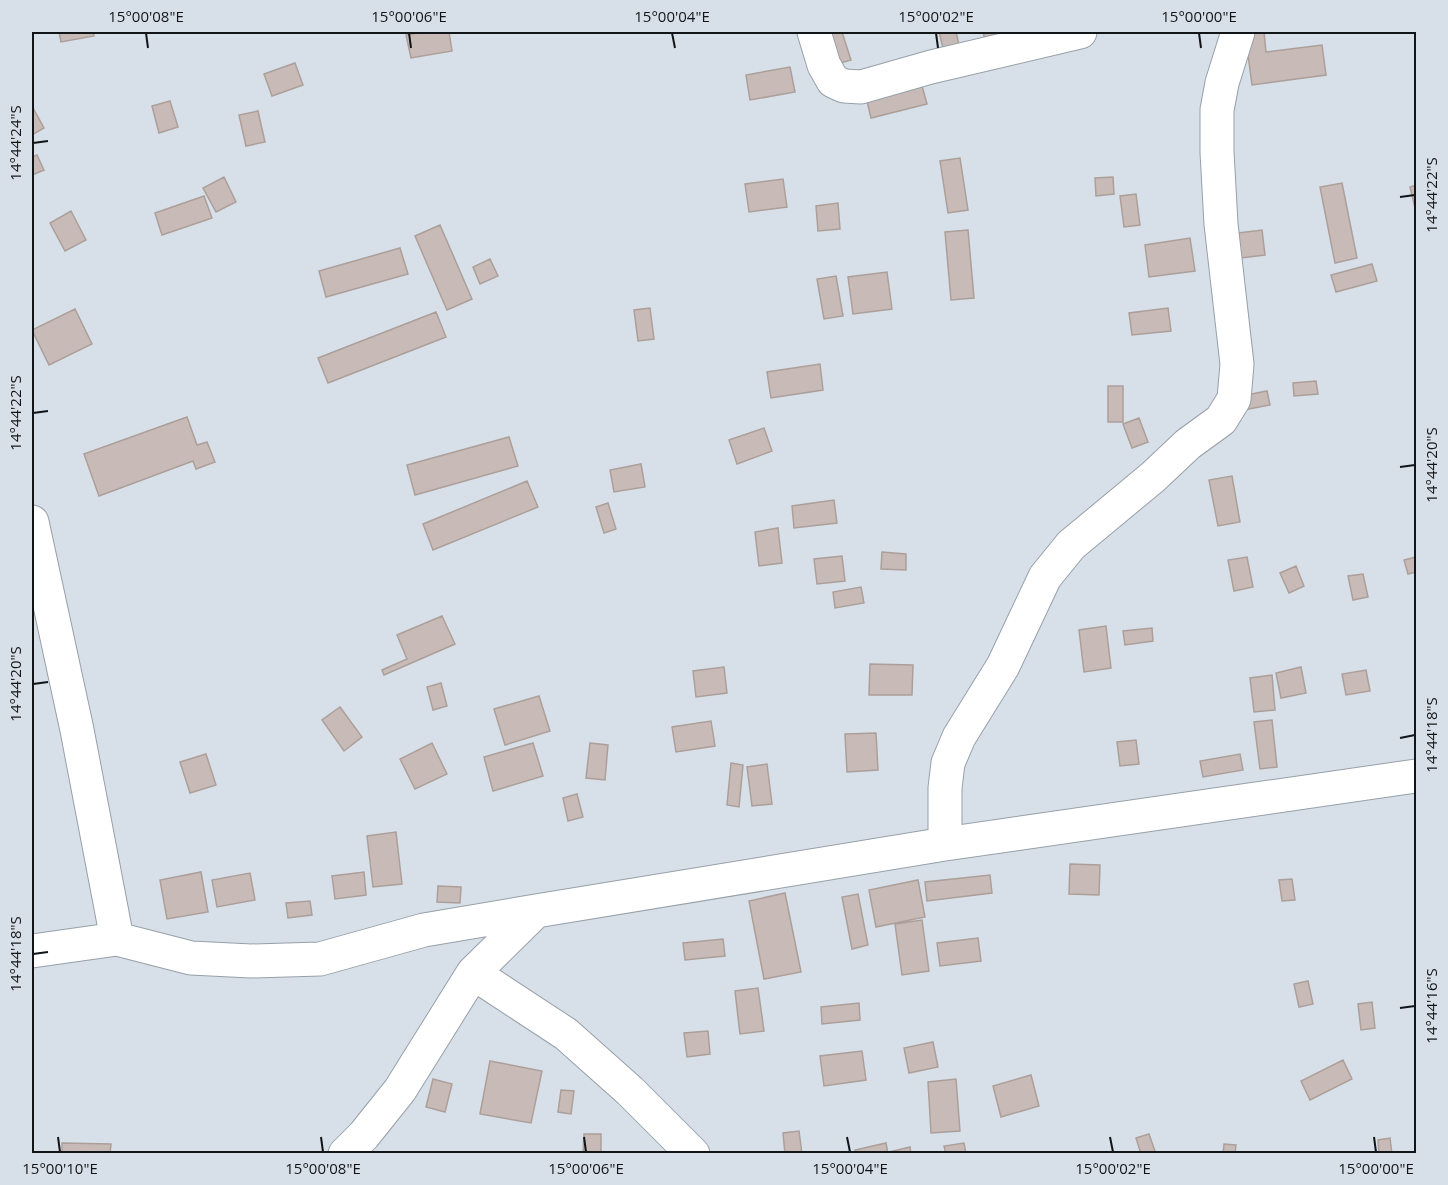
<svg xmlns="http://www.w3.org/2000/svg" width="1448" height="1185" font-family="'Open Sans',sans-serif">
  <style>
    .building { fill: #c8bbb7; stroke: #ac9f9a; stroke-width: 1.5 }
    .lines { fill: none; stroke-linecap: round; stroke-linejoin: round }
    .street-casing { stroke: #97a0a9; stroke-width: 35 }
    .street { stroke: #fff; stroke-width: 33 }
    .ticks { fill: none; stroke: #121518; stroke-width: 2 }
    .neatline { fill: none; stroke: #121518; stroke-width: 2 }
    .ticks-label { font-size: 15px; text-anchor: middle; fill: #121518 }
  </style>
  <rect width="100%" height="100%" fill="#d7e0e9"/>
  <path class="building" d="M59 32H93L94 36 61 42Z
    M426 32H449L452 51 411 58 406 35Z
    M815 32H842L851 60 825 67Z
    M939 32H956L960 49 944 52Z
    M983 32H1023L986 43Z
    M1245 32H1264L1266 52 1322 45 1326 75 1252 85Z
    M295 63 303 85 272 96 264 74Z
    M790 67 795 92 750 100 746 75Z
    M922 86 927 104 871 118 867 101Z
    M170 101 178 127 159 133 152 106Z
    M32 106 44 128 32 135Z
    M258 111 265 142 246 146 239 115Z
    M37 155 44 170 32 175V157Z
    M960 158 968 210 948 213 940 161Z
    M224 177 236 202 216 212 203 188Z
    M1113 177 1114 194 1096 196 1095 178Z
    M783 179 787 207 749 212 745 184Z
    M1342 183 1357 258 1335 263 1320 187Z
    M1416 185V212L1410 187Z
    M1136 194 1140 225 1124 227 1120 196Z
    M204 196 212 218 162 235 155 213Z
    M838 203 840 229 818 231 816 206Z
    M71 211 86 240 65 251 50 223Z
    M440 225 472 299 447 310 415 236Z
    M968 230 974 298 951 300 945 232Z
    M1262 230 1265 255 1233 259 1230 234Z
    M1190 238 1195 271 1149 277 1145 245Z
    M400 248 408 274 326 297 319 271Z
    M490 259 498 276 480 284 473 267Z
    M1372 264 1377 281 1336 292 1331 275Z
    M887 272 892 309 853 314 848 277Z
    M836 276 843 316 824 319 817 279Z
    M650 308 654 339 638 341 634 310Z
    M1168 308 1171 331 1132 335 1129 313Z
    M75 309 92 344 49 365 32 330Z
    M436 312 446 337 328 383 318 358Z
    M820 364 823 390 771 398 767 372Z
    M1316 381 1318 394 1294 396 1293 383Z
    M1108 386H1123V422H1108Z
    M1267 391 1270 405 1233 412 1231 398Z
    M187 417 197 445 207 442 215 462 196 469 193 461 99 496 84 454Z
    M1139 418 1148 442 1132 448 1123 424Z
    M764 428 772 451 737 464 729 440Z
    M509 437 518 466 415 495 407 465Z
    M641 464 645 487 614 492 610 470Z
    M1232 476 1240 522 1218 526 1209 480Z
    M527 481 538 507 433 550 423 524Z
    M834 500 837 523 794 528 792 506Z
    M608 503 616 529 604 533 596 507Z
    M778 528 782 563 759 566 755 532Z
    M882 552 906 554V570L881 569Z
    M842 556 845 581 817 584 814 559Z
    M1247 557 1253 587 1234 591 1228 560Z
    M1416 557V572L1408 574 1404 560Z
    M1296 566 1304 586 1289 593 1280 573Z
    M1363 574 1368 597 1353 600 1348 576Z
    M861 587 864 603 835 608 833 592Z
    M442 616 455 644 384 675 382 670 407 659 397 635Z
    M1106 626 1111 668 1084 672 1079 630Z
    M1152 628 1153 641 1125 645 1123 631Z
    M870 664 913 665 912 695H869Z
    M724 667 727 693 696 697 693 671Z
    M1301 667 1306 693 1281 698 1276 673Z
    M1366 670 1370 691 1346 695 1342 674Z
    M1272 675 1275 710 1254 712 1250 678Z
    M441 683 447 706 433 710 427 687Z
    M539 696 550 731 505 745 494 709Z
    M340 707 362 737 344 751 322 720Z
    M1272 720 1277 767 1260 769 1254 722Z
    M711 721 715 746 676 752 672 727Z
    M876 733 878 770 847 772 845 734Z
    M1136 740 1139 764 1120 766 1117 742Z
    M432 743 447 774 415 789 400 759Z
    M533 743 543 776 493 791 484 757Z
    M590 743 608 745 605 780 586 778Z
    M206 754 216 785 190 793 180 762Z
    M1240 754 1243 770 1203 777 1200 761Z
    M731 763 743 765 739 807 727 805Z
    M767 764 772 804 752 806 747 767Z
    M577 794 583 817 568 821 563 798Z
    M396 832 402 884 373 887 367 836Z
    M1070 864 1100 865 1099 895 1069 894Z
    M201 872 208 912 167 919 160 880Z
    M364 872 366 895 335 899 332 876Z
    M250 873 255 900 217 907 212 880Z
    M990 875 992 893 927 901 925 882Z
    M1292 879 1295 900 1282 901 1279 880Z
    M918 880 925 917 876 927 869 890Z
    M438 886 461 887 460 903 437 902Z
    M785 893 801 972 764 979 749 901Z
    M858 894 868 945 852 949 842 897Z
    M310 901 312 915 288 918 286 903Z
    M922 920 929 971 902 975 895 924Z
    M978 938 981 961 940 966 937 943Z
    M723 939 725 956 685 960 683 943Z
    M1308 981 1313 1004 1299 1007 1294 984Z
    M758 988 764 1031 740 1034 735 991Z
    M1372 1002 1375 1028 1361 1030 1358 1004Z
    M859 1003 860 1020 822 1024 821 1007Z
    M708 1031 710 1054 687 1057 684 1033Z
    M933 1042 938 1067 909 1073 904 1048Z
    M862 1051 866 1080 824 1086 820 1056Z
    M1343 1060 1352 1079 1310 1100 1301 1081Z
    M490 1061 542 1071 531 1123 480 1114Z
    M1031 1075 1039 1106 1001 1117 993 1086Z
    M433 1079 452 1084 445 1112 426 1107Z
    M956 1079 960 1131 931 1133 928 1082Z
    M561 1090 574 1091 571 1114 558 1112Z
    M799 1131 802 1154H785L783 1133Z
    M584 1134H601V1154H583Z
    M1149 1134 1156 1154H1141L1136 1138Z
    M1390 1138 1392 1154H1379L1378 1140Z
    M62 1143 111 1144 110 1154H62Z
    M886 1143 888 1154H856L855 1150Z
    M964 1143 966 1154H946L944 1146Z
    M1224 1144 1236 1145 1235 1154H1223Z
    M910 1147 911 1154H890L889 1152Z"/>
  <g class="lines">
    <g class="street-casing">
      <path id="street" d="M814 32 824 65 833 81 844 86 861 87 931 67 1080 32
        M32 522 77 730 117 939
        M945 844V788L948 763 959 737 1003 666 1045 577 1071 545 1153 477 1188 444 1221 420 1234 399 1237 364 1221 224 1217 152V110L1222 83 1238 32
        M32 951 117 939 191 958 251 961 320 959 424 930 536 911 945 844 1416 776
        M473 973 566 1034 630 1091 693 1154
        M345 1154 364 1135 400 1090 473 973 536 911"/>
    </g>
    <use href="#street" class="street"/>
  </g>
  <path class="ticks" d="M146 33 148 48M409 33 411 48M672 33 675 48M936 33 938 48M1199 33 1201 48M33 143 48 141M1400 197 1415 195M33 413 48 411M1400 467 1415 465M33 684 48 682M1400 738 1415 735M33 954 48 952M1400 1008 1415 1006M58 1137 60 1152M321 1137 323 1152M584 1137 586 1152M847 1137 850 1152M1110 1137 1113 1152M1374 1137 1376 1152"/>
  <rect width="1448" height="1185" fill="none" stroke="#d7e0e9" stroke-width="66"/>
  <rect x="33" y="33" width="1382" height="1119" class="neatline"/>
  <g class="ticks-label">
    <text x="146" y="22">15°00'08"E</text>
    <text x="409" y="22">15°00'06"E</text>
    <text x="672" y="22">15°00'04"E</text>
    <text x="936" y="22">15°00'02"E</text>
    <text x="1199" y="22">15°00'00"E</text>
    <text transform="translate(16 143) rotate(-90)" y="5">14°44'24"S</text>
    <text transform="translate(1432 195) rotate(-90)" y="5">14°44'22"S</text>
    <text transform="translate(16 413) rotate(-90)" y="5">14°44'22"S</text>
    <text transform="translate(1432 465) rotate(-90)" y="5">14°44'20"S</text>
    <text transform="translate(16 684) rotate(-90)" y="5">14°44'20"S</text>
    <text transform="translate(1432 735) rotate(-90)" y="5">14°44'18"S</text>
    <text transform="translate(16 954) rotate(-90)" y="5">14°44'18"S</text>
    <text transform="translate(1432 1006) rotate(-90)" y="5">14°44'16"S</text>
    <text x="60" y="1174">15°00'10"E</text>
    <text x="323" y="1174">15°00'08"E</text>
    <text x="586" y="1174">15°00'06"E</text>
    <text x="850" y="1174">15°00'04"E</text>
    <text x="1113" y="1174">15°00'02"E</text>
    <text x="1376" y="1174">15°00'00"E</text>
  </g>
</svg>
